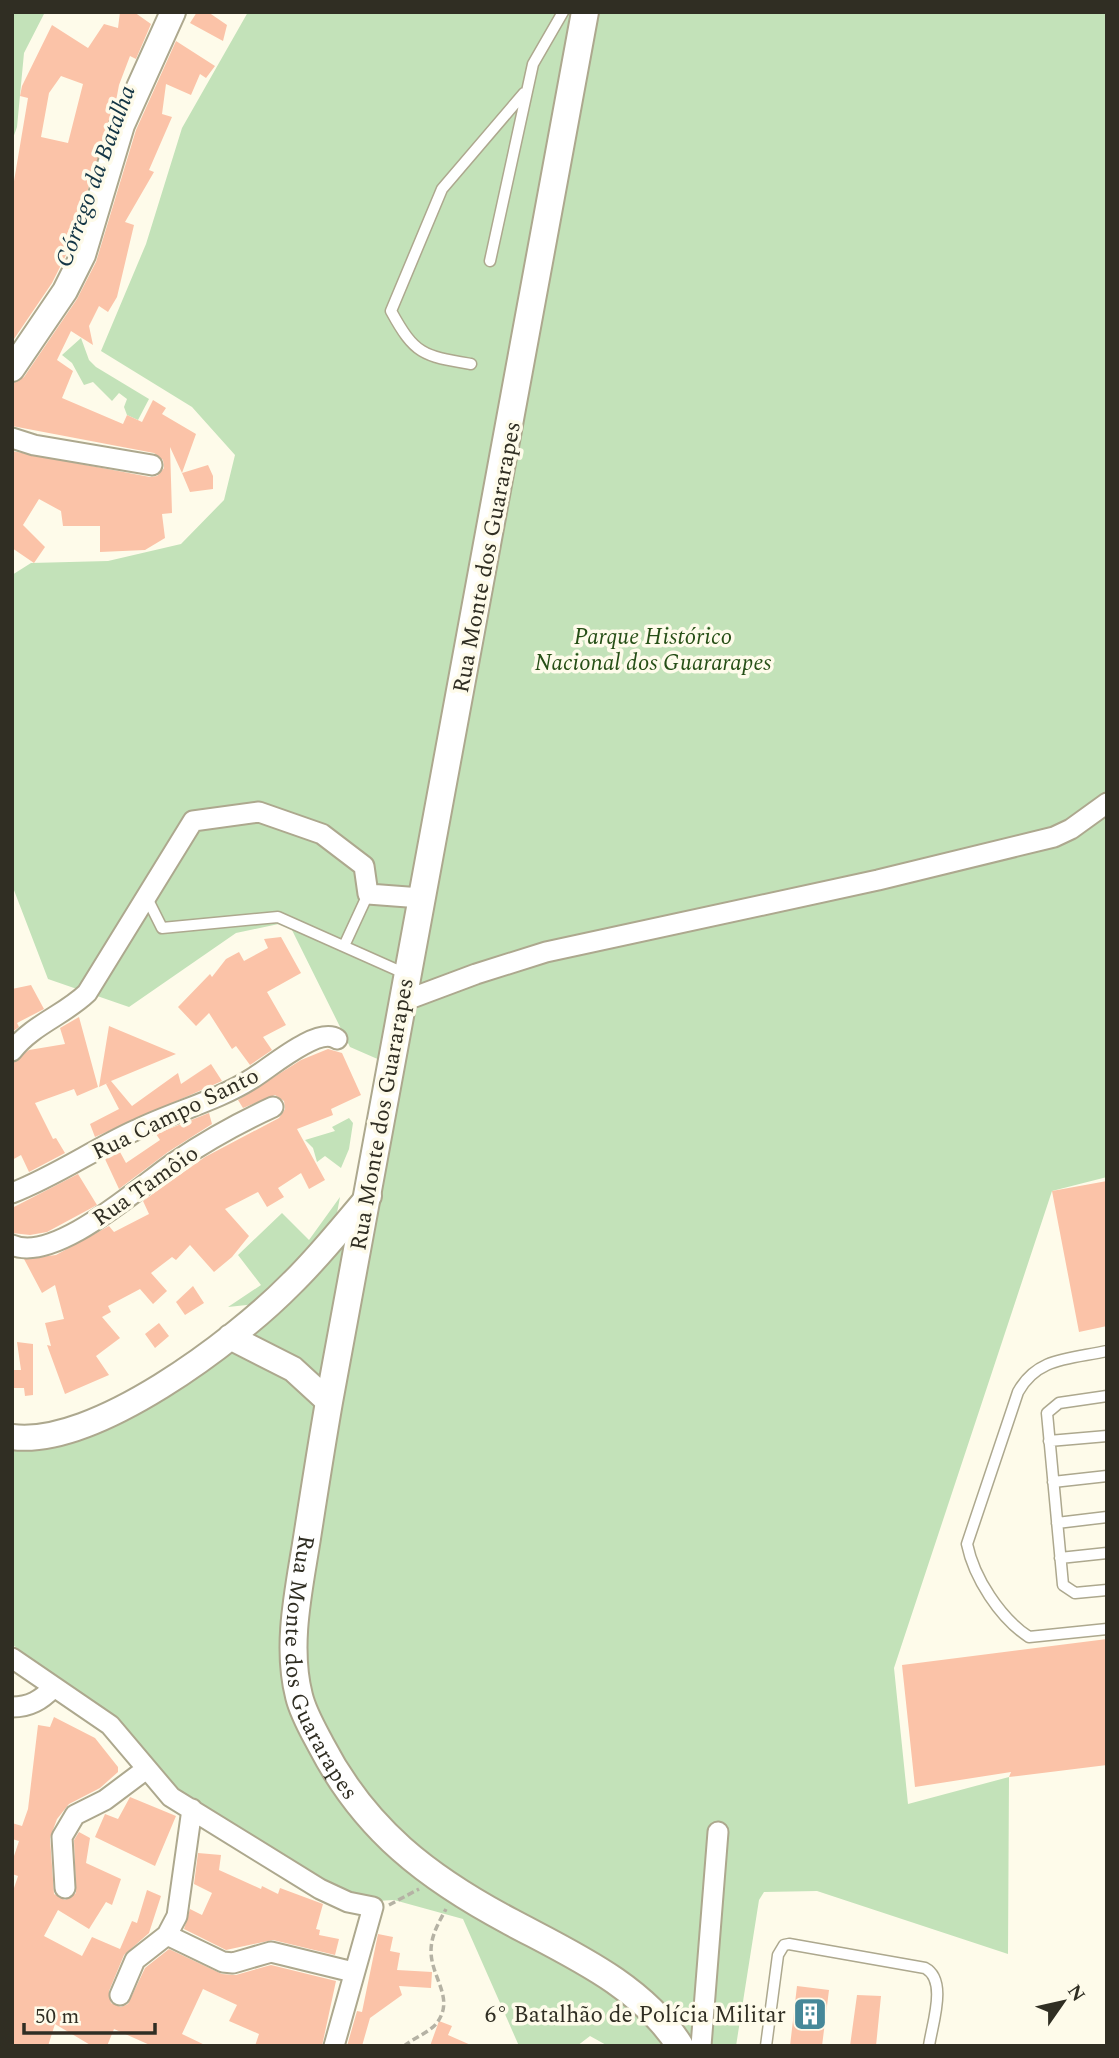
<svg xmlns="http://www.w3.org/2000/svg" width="1119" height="2058" font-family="Spectral,serif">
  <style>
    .green { fill: #c3e2b9 }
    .building { fill: #fbc3a8; fill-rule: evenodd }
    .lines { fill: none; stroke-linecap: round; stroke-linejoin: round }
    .service-casing { stroke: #ada88e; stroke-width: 13 }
    .minor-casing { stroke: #ada88e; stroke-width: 23 }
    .tertiary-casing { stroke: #ada88e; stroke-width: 28 }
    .secondary-casing { stroke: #ada88e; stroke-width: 30 }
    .path { stroke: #b5b2a4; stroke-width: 3.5; stroke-dasharray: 7 3.5; stroke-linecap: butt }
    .service { stroke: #fff; stroke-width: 10 }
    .minor { stroke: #fff; stroke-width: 19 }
    .tertiary { stroke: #fff; stroke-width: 24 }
    .secondary { stroke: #fff; stroke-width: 26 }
    .labels { text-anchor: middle; stroke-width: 7; stroke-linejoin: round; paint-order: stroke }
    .street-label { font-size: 23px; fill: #302e23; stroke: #fefbea }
    .park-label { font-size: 23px; font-style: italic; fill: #264f16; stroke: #fefbea }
    .poi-label { font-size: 23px; fill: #302e23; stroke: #fefbea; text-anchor: end }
    .water-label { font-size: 24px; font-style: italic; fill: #133545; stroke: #fefbea }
  </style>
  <rect width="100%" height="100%" fill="#fefbea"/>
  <path class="green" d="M12 12H45L24 53 17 127 12 141Z
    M248 12H1107V1177L1052 1191 894 1668 908 1804 1009 1777 1008 1954 817 1891 764 1892 759 1900 736 2046H608L590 2036 577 2046H519L463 1919 394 1900 376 1901 351 1896 294 1868 171 1789 133 1755 110 1713 66 1689 12 1644V1440L64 1423 170 1373 256 1304 228 1307 261 1285 238 1255 282 1213 309 1240 340 1197 332 1240 369 1196 389 1064 350 1047 288 922 236 933 129 1007 48 979 12 885V575L31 563 108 561 181 544 224 500 235 455 192 407 101 351 146 244 182 128Z
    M81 338 89 360 96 367 149 399 138 420 127 415 124 407 127 399 119 393 112 401 93 382 84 385 72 363 62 355Z
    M349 1118 353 1123 349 1149 341 1168 325 1156 317 1162 313 1148 305 1140 335 1131 332 1127Z"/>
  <path class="building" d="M120 12H134L151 24 136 59 130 56 119 85 116 101 69 249 52 283 12 342V193L28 98 20 96 22 86 52 25 88 48 104 24 118 28ZM61 76 83 84 68 143 41 137 49 93Z
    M197 12H208L227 25 223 41 190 23Z
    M176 41 215 66 206 78 200 74 191 95 166 84 162 114 172 117 149 170 154 172 125 222 134 225 117 297 108 312 99 306 89 326 93 345 71 331 57 360 73 371 62 398 123 424 127 415 142 422 153 400 166 408 162 414 196 434 182 473 170 447 172 513 162 514 165 538 145 550 100 552V526H63L61 511 39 499 23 525 45 547 34 563 12 548V451L150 477 157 476 164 468 163 460 154 453 12 426V384L24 377 77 299 96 262 136 130Z
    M208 465 213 476V489L190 492 182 473Z
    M281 937 301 973 267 992 286 1025 263 1037 272 1050 250 1065 236 1046 232 1049 209 1013 196 1026 178 1007 210 974 212 977 226 959 239 952 244 961 268 948 264 939Z
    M31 985 44 1009 17 1023 19 1027 12 1032V989Z
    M79 1017 98 1087 77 1096 74 1089 35 1103 53 1139 56 1138 65 1153 29 1172 21 1155 12 1160V1063L29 1050 65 1044 60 1028Z
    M109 1026 176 1054 111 1081 132 1106 178 1073 181 1084 211 1064 222 1081 95 1137 90 1124 119 1109 106 1084 110 1082 99 1087Z
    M328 1049 342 1053 361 1095 331 1109 333 1115 297 1129 325 1180 309 1189 301 1173 278 1188 284 1197 267 1207 258 1192 225 1209 249 1236 232 1257 214 1272 190 1245 176 1260 172 1257 151 1273 167 1291 153 1304 140 1289 108 1306 111 1312 102 1317 120 1338 96 1356 109 1375 65 1394 47 1345 51 1346 45 1323 64 1319 55 1285 42 1293 24 1259 56 1255 109 1226 114 1232 149 1214 143 1201 205 1157 279 1118 285 1109 284 1101 275 1095 243 1108 238 1100 301 1060Z
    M209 1113 212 1124 168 1152 119 1189 105 1159 120 1152 126 1163 160 1140 156 1134Z
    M78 1174 97 1205 47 1232 30 1235 12 1233V1208Z
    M1107 1181V1326L1079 1332 1052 1191Z
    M193 1286 204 1303 185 1315 176 1302Z
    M159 1323 169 1336 155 1348 145 1334Z
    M17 1342 33 1344V1395L25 1396 24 1388H12V1370H21Z
    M1107 1639V1765L1009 1777 1011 1772 915 1787 902 1665Z
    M54 1717 95 1738 118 1767V1772L100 1788 69 1804 57 1819 50 1838 54 1894 65 1900 76 1893 74 1840 79 1832 90 1838 86 1863 121 1879 112 1905 106 1902 89 1929 58 1910 44 1936 82 1956 92 1937 120 1949 132 1921 137 1923 147 1890 161 1896 149 1933 124 1955 109 1991 111 2003 121 2007 128 2004 145 1968 169 1949 222 1974 236 1975 271 1965 336 1981 322 2046H255L259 2034 229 2021 237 2005 203 1989 182 2034 207 2046H152L114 2029 107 2046H92L55 2024 48 2046H12V1894L18 1876 12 1874V1862L19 1841 12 1839V1823L22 1826 28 1809 38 1725 50 1727Z
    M130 1797 176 1816 155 1866 95 1837 105 1814 118 1819Z
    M198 1853 221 1855 219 1870 261 1889 262 1886 278 1894 280 1888 323 1904 316 1929 320 1930 319 1935 339 1939 335 1955 273 1940 226 1950 184 1929 190 1909 202 1915 212 1893 194 1884Z
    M378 1934 393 1937 390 1951 400 1953 397 1970 432 1972 431 1988 399 1986 402 1995 370 2018 362 2046H347L357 2011 362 2012Z
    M797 1986 829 1990 822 2046H790Z
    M857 1995 881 1996 876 2046H850Z
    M439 2021 452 2026 448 2035 473 2046H430Z"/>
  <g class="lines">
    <g class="service-casing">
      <path id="service" d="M490 261 533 64 563 12
        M471 364C423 356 415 355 391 311L442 189 524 93
        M146 896 162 928 278 917 406 974
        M344 946 368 894
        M1107 1351C1070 1359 1037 1357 1018 1392L967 1544C974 1578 1000 1618 1029 1637L1107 1629
        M1107 1396 1059 1403 1047 1413 1063 1585 1075 1593 1107 1590
        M1049 1441 1107 1436
        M1053 1482 1107 1476
        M1057 1523 1107 1517
        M1060 1558 1107 1553
        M766 2046 778 1955 784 1945 789 1944 925 1968C948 1980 932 2024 929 2046"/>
    </g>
    <g class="minor-casing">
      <path id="minor" d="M12 438 34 445 152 465
        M401 1002 476 974 546 952 878 880 1054 837 1071 829 1107 803
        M12 1051C32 1025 64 1015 87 993L193 821 259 812 322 834 364 866 368 894 421 898
        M12 1193C56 1176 94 1149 136 1130 175 1111 217 1101 253 1078 271 1067 318 1026 337 1039
        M12 1245C55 1264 140 1186 175 1162 206 1141 238 1123 273 1107
        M12 1658 110 1725 171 1797 320 1889 348 1902 373 1907 334 2046
        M12 1707C30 1707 41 1700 53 1688
        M65 1888 62 1837 75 1815 105 1800 145 1770
        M167 1935 223 1962 233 1963 271 1952 353 1972
        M120 1995 135 1960 167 1935 177 1916 192 1809
        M701 2046 718 1832"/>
    </g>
    <g class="tertiary-casing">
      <path id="tertiary" d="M12 369 65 291 83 255 122 125 173 12
        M230 1337 293 1369 329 1402
        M12 1437C94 1448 235 1341 291 1284 319 1257 343 1226 369 1196"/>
    </g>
    <g class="secondary-casing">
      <g id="secondary">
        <path id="s1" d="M585 12 329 1402C321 1448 314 1493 307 1538 299 1589 286 1645 299 1696 303 1713 313 1730 321 1745 365 1830 428 1878 511 1922 571 1954 643 1986 680 2046"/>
      </g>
    </g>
    <path class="path" d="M389 1905 419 1889
      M404 2046C414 2038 428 2033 436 2024 456 1999 431 1978 431 1951 431 1935 439 1922 446 1909"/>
    <use href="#service" class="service"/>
    <use href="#minor" class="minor"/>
    <use href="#tertiary" class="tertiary"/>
    <use href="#secondary" class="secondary"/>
  </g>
  <defs>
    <g id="building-square" transform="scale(1.75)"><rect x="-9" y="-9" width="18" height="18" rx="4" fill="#468899" stroke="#fefbea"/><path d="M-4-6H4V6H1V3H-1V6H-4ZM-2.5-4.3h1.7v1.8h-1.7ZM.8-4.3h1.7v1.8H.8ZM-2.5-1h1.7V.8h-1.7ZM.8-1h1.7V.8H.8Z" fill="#fff"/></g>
  </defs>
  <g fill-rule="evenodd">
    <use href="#building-square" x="810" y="2014"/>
  </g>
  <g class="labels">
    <g class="street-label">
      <text transform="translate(486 557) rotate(-79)" y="8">Rua Monte dos Guararapes</text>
      <text transform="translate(175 1113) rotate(-26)" y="8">Rua Campo Santo</text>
      <text transform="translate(381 1114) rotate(-80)" y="8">Rua Monte dos Guararapes</text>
      <text transform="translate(145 1185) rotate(-35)" y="8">Rua Tamôio</text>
      <text dy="8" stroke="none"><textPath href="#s1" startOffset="1687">Rua Monte dos Guararapes</textPath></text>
    </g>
    <g class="park-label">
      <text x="653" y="644">Parque Histórico<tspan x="653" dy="26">Nacional dos Guararapes</tspan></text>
    </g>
    <g class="poi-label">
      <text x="786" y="2022">6° Batalhão de Polícia Militar</text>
    </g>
    <g class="water-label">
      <text transform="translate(95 176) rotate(-70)" y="8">Córrego da Batalha</text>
    </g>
  </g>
  <rect width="1119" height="2058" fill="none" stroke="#302e23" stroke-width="28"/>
  <g transform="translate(1063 2002) rotate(56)" stroke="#fefbea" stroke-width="5" paint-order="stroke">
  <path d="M0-5L12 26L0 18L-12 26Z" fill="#302e23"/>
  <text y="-10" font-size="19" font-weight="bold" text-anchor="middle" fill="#302e23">N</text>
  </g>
  <path d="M24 2023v10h131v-10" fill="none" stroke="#302e23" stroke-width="3.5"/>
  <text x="35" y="2023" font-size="21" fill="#302e23" stroke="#fefbea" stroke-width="5" paint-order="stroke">50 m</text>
</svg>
